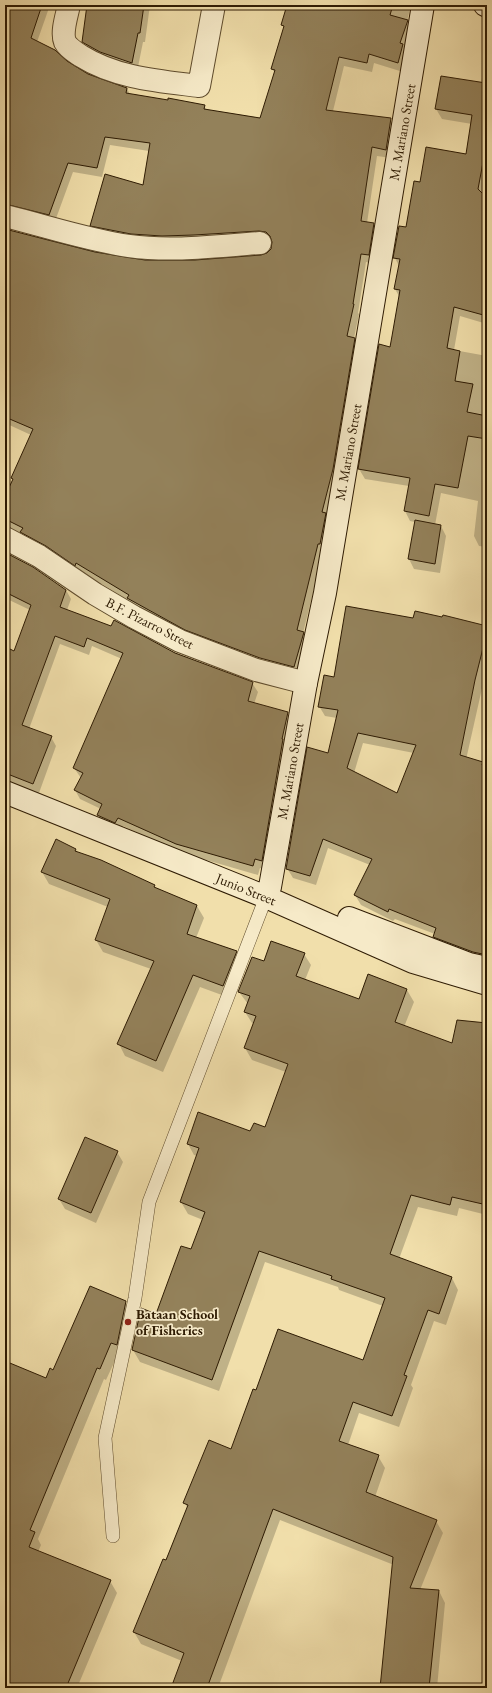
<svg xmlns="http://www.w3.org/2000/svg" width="492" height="1693" font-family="'EB Garamond',serif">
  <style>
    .shadow { fill: #0003; fill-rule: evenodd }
    .building { fill: #93815a; stroke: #2e1b03; fill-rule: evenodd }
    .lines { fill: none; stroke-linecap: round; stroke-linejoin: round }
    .lane-casing { stroke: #5f4c2d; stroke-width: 14 }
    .street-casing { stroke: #5f4c2d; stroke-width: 24 }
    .secondary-casing { stroke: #2e1b03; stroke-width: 24 }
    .lane { stroke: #f6eac8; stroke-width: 13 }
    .street { stroke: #f6eac8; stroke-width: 22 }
    .secondary { stroke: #f6eac8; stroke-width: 22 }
    .poi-dot { fill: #8f2418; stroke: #f6eac8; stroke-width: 1.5 }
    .labels { text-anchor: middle; stroke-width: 3.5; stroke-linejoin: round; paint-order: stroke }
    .street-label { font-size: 14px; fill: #2e1b03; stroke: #f6eac8 }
    .poi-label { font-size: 14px; font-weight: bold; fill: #2e1b03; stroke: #f6eac8; text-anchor: start }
  </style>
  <rect width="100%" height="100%" fill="#f1dfab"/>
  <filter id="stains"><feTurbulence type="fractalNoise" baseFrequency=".005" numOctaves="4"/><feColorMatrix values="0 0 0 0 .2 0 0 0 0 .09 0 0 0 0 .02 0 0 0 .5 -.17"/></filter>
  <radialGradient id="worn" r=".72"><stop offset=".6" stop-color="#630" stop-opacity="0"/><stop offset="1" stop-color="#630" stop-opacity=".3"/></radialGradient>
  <path class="shadow" d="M5 5H50L37 42 88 75 127 88 130 95 204 106 207 111 261 119 275 73 272 69 284 28 283 25 288 5H411L407 21 412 30 403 72 374 63 372 72 344 66 333 111 390 119 395 129 391 158 377 156 367 223 373 224 379 233 374 264 366 262 358 313 359 314 354 338 360 348 323 553 303 633 308 642 299 676 191 639 133 608 130 601 82 572 27 541 23 534 5 526V499L13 481 12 478 31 435 5 423V230L79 250 144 261H195L261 256 267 254 272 249V241L265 240 200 244 96 235 91 225 143 186 149 151 110 145 102 177 73 172 54 224 5 214Z
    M88 5H150L145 42H143L137 72 89 51 83 42Z
    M176 5H202L201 9Z
    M487 47V324L460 316 454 350 487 356V547L479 546 474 536 478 501 441 493 435 525 441 526 446 536 440 573 414 569 409 559 415 522 410 521 405 511 409 486 365 479 359 469 391 348 400 298 395 289 399 266 395 258 407 229 421 183 467 155 472 124 442 119 436 109 481 84Z
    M5 563 66 590 71 599 67 610 252 683 258 692 254 704 287 713 293 722 267 870 260 868 258 875 182 853 123 826 121 831 103 824 98 815 101 809 80 799 75 790 81 778 74 768 122 659 92 646 89 655 60 644 29 729 51 737 56 746 39 793 5 781V666L15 652 30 610 5 598Z
    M414 619 487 627V666L451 827 487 777V963L440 947 434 937 435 934 395 919 393 921 361 905 355 895 370 865 328 848 316 885 293 878 287 868 329 754 337 718 325 716 319 706 335 678ZM363 743 414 753 397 795 354 773Z
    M57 841 76 850 78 853 154 886 156 889 197 906 204 918 196 938 236 952 243 964 230 998 200 987 163 1072 125 1056 119 1044 151 969 103 952 96 940 108 907 49 884 42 872Z
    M304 954 311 965 305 980 359 1000 368 976 407 990 414 1002 404 1027 453 1044 487 1037V1215L459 1208 457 1216 418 1207 399 1259 452 1278 458 1290 446 1325 434 1321 411 1385 413 1388 399 1427 359 1413 348 1445 378 1456 385 1468 375 1497 436 1521 443 1533 420 1590 439 1591 445 1603 437 1688H381L394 1565 280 1520 218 1688H172L182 1661 141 1644 134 1632 188 1509 185 1503 232 1451 364 1361 383 1306 339 1290 338 1287 265 1262 219 1391 140 1362 133 1350 156 1316 192 1251 203 1220 188 1214 181 1202 197 1156 194 1155 188 1144 251 1133 265 1129 286 1072 252 1060 245 1048 254 1024 252 1023 245 1012 248 1004 239 992 264 962Z
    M117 1152 123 1162 96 1223 65 1209 59 1199Z
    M125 1302 132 1314 118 1354 106 1380 104 1379 38 1539 41 1545 38 1552 110 1581 117 1593 77 1688H8L5 1627V1362L47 1379Z"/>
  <path class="building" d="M5 5H42L31 38 55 50 67 61 88 74 127 88 126 93 168 100V98L205 105 204 109 260 118 275 70 271 69 284 26 281 25 287 5H393L390 15 408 20 400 43 403 44 398 63 369 54 367 63 339 57 326 110 391 118 386 150 372 147 361 221 374 223 369 255 361 254 353 304H354L347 336 355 338 333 469 322 512 326 513 320 544H318L297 630 304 632 294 667 260 658 185 630 127 598 129 595 76 563 75 566 46 546 20 532 23 528 5 519V496L13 479 11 478 33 429 5 417V229L95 252 145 260H195L261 255 267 253 271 249 272 242 270 236 266 232 259 231 194 235 162 236 131 234 90 226 105 174 143 185 150 143 105 137 97 168 68 163 49 215 5 204Z
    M87 5H144L140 33H138L132 63 100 52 82 42Z
    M441 76 486 83 484 93 487 94V157H484L478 189 487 198V316L454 307 447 348 460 351 455 381 473 384 467 412 487 416V439L468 436 458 488 435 484 429 516 404 511 410 478 358 469 379 344 390 347 392 336 400 290 394 289 400 259 393 258 399 226 406 227 414 181 420 182 426 147 466 154 472 115 435 109Z
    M415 520 441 525 435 564 408 559Z
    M10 555 33 567 66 590 60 607 111 626 114 620 175 653 253 682 248 701 288 712 282 739H283L262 861 255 859 253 866 176 844 118 818 115 823 97 815 102 804 74 790 83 773 73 768 123 653 87 638 84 647 55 636 22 725 52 736 33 784 5 773V663L10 649 14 651 31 605 5 592V564Z
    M346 606 413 618 415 611 442 617 443 615 487 626V632L475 680 460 755 483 762 482 765 487 767V955L473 952 433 937 436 928 389 909 388 912 354 895 372 859 323 839 310 876 286 869 307 747 328 753 338 710 318 707 324 675 334 677ZM358 733 416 745 397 793 347 768Z
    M56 839 76 849 75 851 101 860 155 885 154 887 197 905 187 934 237 951 223 986 193 975 156 1061 117 1044 154 961 95 940 110 899 41 872Z
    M271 941 305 953 296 976 359 999 368 974 407 989 395 1022 452 1043 457 1020 487 1023V1205L452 1197 450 1205 411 1195 390 1254 452 1277 439 1314 428 1310 404 1375 407 1376 392 1416 353 1402 339 1441 379 1455 366 1492 437 1520 410 1588 439 1590 429 1688H380L393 1557 273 1509 207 1688H171L184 1653 133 1632 163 1559 166 1560 188 1505 183 1503 209 1440 231 1449 253 1389 256 1390 278 1329 363 1360 385 1298 331 1279 332 1276 259 1251 212 1380 132 1350 141 1308 156 1314 181 1246 191 1249 205 1212 180 1202 199 1148 187 1144 198 1112 250 1131 254 1123 265 1127 288 1064 244 1048 256 1016 244 1012 250 996 238 992 252 957 264 961Z
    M85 1137 118 1151 91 1213 58 1199Z
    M90 1286 126 1301 117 1345 111 1343 100 1369 97 1368 30 1530 35 1532 29 1547 111 1580 66 1688H5V1361L46 1378 50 1368 53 1370Z"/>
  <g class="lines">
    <g class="lane-casing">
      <path id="lane" d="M113 1536 105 1438 135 1298 149 1202 266 897"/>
    </g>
    <g class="street-casing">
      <path id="street" d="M69 5C67 15 61 32 65 42 68 48 75 52 81 56 116 78 159 81 199 86L214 5
        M5 216C46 226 87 240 129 246 172 252 217 246 260 243
        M5 538 39 556 95 594 134 617 180 641 256 670 306 683"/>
    </g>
    <g class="secondary-casing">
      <path id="secondary" d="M485 5 487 6
        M5 792 266 897 413 962 487 984
        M266 897 270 887 306 683 325 593 423 5
        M349 918 469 964 487 968"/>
    </g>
    <use href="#lane" class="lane"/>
    <use href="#street" class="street"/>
    <use href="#secondary" class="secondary"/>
  </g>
  <circle class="poi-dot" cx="128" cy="1322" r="4"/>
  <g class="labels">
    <g class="street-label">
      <text transform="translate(402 132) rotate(-80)" y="5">M. Mariano Street</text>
      <text transform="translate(348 452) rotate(-80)" y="5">M. Mariano Street</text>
      <text transform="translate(150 623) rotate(27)" y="5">B.F. Pizarro Street</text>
      <text transform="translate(290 771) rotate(-80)" y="5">M. Mariano Street</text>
      <text transform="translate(246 889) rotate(22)" y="5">Junio Street</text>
    </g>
    <g class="poi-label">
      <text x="136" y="1319">Bataan School<tspan x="136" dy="16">of Fisheries</tspan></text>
    </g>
  </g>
  <rect width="492" height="1693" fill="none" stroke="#f1dfab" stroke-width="20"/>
  <rect x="6" y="6" width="480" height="1681" fill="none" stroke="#2e1b03" stroke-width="2"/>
  <rect x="10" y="10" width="472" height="1673" fill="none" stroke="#2e1b03"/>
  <rect width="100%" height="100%" filter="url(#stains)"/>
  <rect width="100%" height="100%" fill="url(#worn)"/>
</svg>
